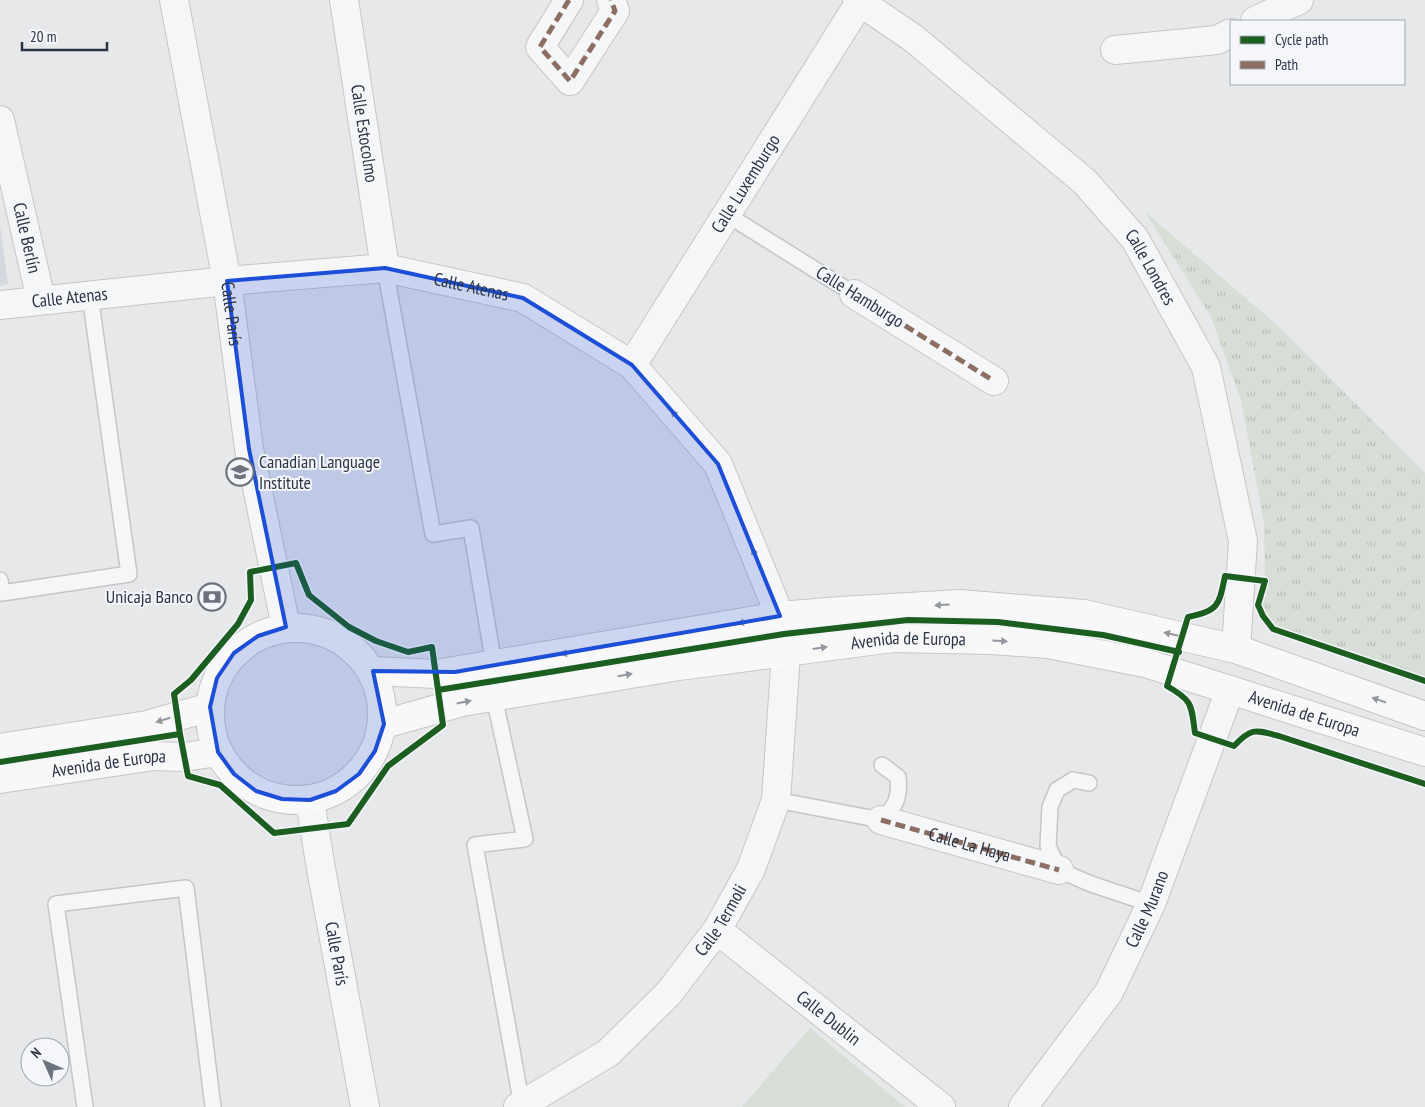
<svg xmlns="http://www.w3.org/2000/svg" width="1425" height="1107" font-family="'PT Sans Narrow',sans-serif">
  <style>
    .built { fill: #d4d7dd }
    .grass { fill: url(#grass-tufts) }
    .pitch { fill: #d6ded6 }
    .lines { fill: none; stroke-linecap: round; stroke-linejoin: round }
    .lane-casing { stroke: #c4c6c8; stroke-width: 18 }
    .street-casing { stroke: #c4c6c8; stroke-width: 30 }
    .secondary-casing { stroke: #c4c6c8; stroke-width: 30 }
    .lane { stroke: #f5f6f7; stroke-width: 15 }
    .street { stroke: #f5f6f7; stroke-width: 28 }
    .secondary { stroke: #f8f8f8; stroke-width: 28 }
    .quiet { stroke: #8d6e63; stroke-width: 5; stroke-dasharray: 10 5; stroke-linecap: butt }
    .cycleway-casing { stroke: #f4f6f9; stroke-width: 9 }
    .cycleway { stroke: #1b5e20; stroke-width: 6 }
    .oneway { fill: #90959e }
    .oneway2 { fill: #92969e }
    .marked { fill: #1d4ed8; fill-opacity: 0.2; stroke: #1d4ed8; stroke-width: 4; stroke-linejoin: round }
    .labels { text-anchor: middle; stroke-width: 4; stroke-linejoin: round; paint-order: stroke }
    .street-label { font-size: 18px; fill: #2b3445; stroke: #f4f6f9 }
    .poi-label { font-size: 18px; fill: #2b3445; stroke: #f4f6f9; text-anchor: start }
  </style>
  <defs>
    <pattern id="grass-tufts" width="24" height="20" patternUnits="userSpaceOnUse" patternTransform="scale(1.25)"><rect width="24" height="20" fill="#d6ded6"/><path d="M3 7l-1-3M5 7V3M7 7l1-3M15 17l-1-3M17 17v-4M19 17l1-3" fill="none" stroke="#b8bfb9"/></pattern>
  </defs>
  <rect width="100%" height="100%" fill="#e6e8ea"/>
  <path class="built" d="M0 225 8 284 0 286Z"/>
  <path class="grass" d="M1145 212 1277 325 1425 473V681L1273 629 1263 616 1258 605 1265 581 1264 523 1241 400 1211 317Z"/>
  <path class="pitch" d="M810 1028 905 1107H742Z"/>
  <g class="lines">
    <g class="lane-casing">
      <path id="lane" d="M726 214 854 294
        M385 268 433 534 471 528 494 665
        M0 580 2 593 129 574 90 295
        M494 697 525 839 475 845 522 1106
        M1089 783 1073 780 1057 790 1050 807 1048 846 1059 870 1091 884 1151 904
        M776 800 881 820C896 807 900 797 898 777L882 765
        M85 1107 56 904 186 888 213 1107"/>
    </g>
    <g class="street-casing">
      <g id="street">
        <path id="s1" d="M174 0 227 281 249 449 286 627"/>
        <path id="s2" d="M344 0 385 268"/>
        <path d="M569 0 540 47 570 81 615 11 611 0"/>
        <path id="s3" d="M857 0 913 38 1085 182 1135 239 1206 367 1243 541 1236 649"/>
        <path d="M1255 21 1299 0"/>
        <path d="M1115 50 1217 40 1231 33"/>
        <path id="s4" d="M0 120 41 300"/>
        <path d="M854 294 994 381"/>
        <path id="s5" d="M0 305 227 281 385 268 523 298 632 365 718 464 780 616"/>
        <path id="s6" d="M632 365 860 2"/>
        <path id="s7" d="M310 800 320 863 365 1107"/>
        <path id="s8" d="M881 820 1059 870"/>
        <path id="s9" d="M717 930 941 1107"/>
        <path id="s10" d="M518 1107 608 1053 668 994 717 930 751 869 776 800 786 653"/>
        <path id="s11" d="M1023 1107 1109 992 1151 904 1230 690"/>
      </g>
    </g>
    <g class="secondary-casing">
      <g id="secondary">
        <circle cx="296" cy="714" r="86"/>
        <path d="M373 671 436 674 780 616 840 611 960 604 1084 614 1236 649 1425 716"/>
        <path id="s12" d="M384 724 462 702 679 666 893 638 992 640 1048 644 1145 663 1425 752"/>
        <path d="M0 748 147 725 210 707"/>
        <path id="s13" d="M0 779 154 756 184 757 218 752"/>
      </g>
    </g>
    <use href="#lane" class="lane"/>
    <use href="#street" class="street"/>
    <use href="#secondary" class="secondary"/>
    <path class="quiet" d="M569 0 540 47 570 81 615 11 611 0
      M854 294 994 381
      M881 820 1059 870"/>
    <g class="cycleway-casing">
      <path id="cycleway" d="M1425 681 1273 629 1263 616 1258 605 1265 581 1225 576C1219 605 1219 611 1188 617L1167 686C1193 701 1191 704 1195 733L1234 746C1252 727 1255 730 1279 736L1425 784
        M180 734 174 694 191 680 238 624 251 600 250 572 296 563 309 595 349 627 376 641 408 652 432 647 438 690
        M0 762 180 734 188 776 220 785 274 833 348 824 388 766 443 725 438 690 784 634 908 620 998 622 1103 635 1179 652"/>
    </g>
    <use href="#cycleway" class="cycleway"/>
  </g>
  <defs><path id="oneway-solid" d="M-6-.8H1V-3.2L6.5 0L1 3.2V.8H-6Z" transform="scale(1.25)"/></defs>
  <g class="oneway">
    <use href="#oneway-solid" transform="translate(676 416) rotate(-131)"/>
    <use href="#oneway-solid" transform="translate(755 555) rotate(-112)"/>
  </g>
  <g class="oneway2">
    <use href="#oneway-solid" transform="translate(942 605) rotate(177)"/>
    <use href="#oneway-solid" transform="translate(745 622) rotate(170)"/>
    <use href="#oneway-solid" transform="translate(1171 634) rotate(-167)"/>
    <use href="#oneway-solid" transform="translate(1000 641) rotate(4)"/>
    <use href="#oneway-solid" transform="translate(820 648) rotate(-8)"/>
    <use href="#oneway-solid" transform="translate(568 653) rotate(170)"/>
    <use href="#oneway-solid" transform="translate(625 675) rotate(-10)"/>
    <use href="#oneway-solid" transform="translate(1379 700) rotate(-161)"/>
    <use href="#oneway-solid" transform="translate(464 702) rotate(-11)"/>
    <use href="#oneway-solid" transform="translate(163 720) rotate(163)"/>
  </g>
  <path class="marked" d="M385 268 523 298 632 365 718 464 780 616 455 672 373 671 384 724 375 751 359 774 336 791 310 800 282 799 256 791 234 774 218 752 210 707 217 678 234 653 258 636 286 627 249 449 227 281Z"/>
  <defs>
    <g id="school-ring" transform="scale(1.4375)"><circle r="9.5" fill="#f4f6f9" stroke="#6c737f" stroke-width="1.5"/><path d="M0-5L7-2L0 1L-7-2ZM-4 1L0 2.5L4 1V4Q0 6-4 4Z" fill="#6c737f"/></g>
    <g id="bank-ring" transform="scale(1.4375)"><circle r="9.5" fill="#f4f6f9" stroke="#6c737f" stroke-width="1.5"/><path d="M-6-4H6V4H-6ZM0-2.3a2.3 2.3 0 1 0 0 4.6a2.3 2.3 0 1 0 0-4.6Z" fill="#6c737f"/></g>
  </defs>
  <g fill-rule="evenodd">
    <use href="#school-ring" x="240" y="472"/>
    <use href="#bank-ring" x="212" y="597"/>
  </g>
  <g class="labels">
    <g class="street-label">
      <text dy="6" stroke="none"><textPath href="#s2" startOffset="135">Calle Estocolmo</textPath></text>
      <text dy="6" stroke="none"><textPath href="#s6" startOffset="214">Calle Luxemburgo</textPath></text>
      <text dy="6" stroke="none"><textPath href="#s4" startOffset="121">Calle Berlín</textPath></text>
      <text dy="6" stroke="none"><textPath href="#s3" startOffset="400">Calle Londres</textPath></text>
      <text dy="6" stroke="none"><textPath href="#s5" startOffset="475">Calle Atenas</textPath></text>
      <text dy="6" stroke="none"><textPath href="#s5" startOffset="70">Calle Atenas</textPath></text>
      <text transform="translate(860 297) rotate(32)" y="6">Calle Hamburgo</text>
      <text dy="6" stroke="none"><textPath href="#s1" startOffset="319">Calle París</textPath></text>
      <text dy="6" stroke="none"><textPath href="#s12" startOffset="532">Avenida de Europa</textPath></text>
      <text dy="6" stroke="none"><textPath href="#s12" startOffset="938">Avenida de Europa</textPath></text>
      <text dy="6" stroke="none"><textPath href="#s13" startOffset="110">Avenida de Europa</textPath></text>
      <text dy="6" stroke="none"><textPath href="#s8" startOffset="92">Calle La Haya</textPath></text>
      <text dy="6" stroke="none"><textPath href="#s11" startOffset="235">Calle Murano</textPath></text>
      <text dy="6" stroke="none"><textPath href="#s10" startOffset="280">Calle Termoli</textPath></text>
      <text dy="6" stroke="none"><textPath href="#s7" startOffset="156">Calle París</textPath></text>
      <text dy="6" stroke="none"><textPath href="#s9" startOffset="142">Calle Dublin</textPath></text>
    </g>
    <g class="poi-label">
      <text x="259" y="468">Canadian Language<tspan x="259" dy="21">Institute</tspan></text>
      <text x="193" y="603" text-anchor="end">Unicaja Banco</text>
    </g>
  </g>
  <rect x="1230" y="20" width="175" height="65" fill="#f4f6f9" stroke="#a4a8b1"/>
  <rect x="1240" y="36" width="25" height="8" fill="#1b5e20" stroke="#a4a8b1"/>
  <text x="1275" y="45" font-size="15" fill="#2b3445">Cycle path</text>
  <rect x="1240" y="61" width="25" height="8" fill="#8d6e63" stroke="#a4a8b1"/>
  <text x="1275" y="70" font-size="15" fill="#2b3445">Path</text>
  <g transform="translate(45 1062) rotate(315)"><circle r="24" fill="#f4f6f9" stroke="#a4a8b1"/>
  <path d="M0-4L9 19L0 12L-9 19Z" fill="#6c737f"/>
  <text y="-8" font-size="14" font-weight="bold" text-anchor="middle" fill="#2b3445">N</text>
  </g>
  <path d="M22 42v8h85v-8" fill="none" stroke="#2b3445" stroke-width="2.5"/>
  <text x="30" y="42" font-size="15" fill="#2b3445" stroke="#f4f6f9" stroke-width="4" paint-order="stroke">20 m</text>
</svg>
